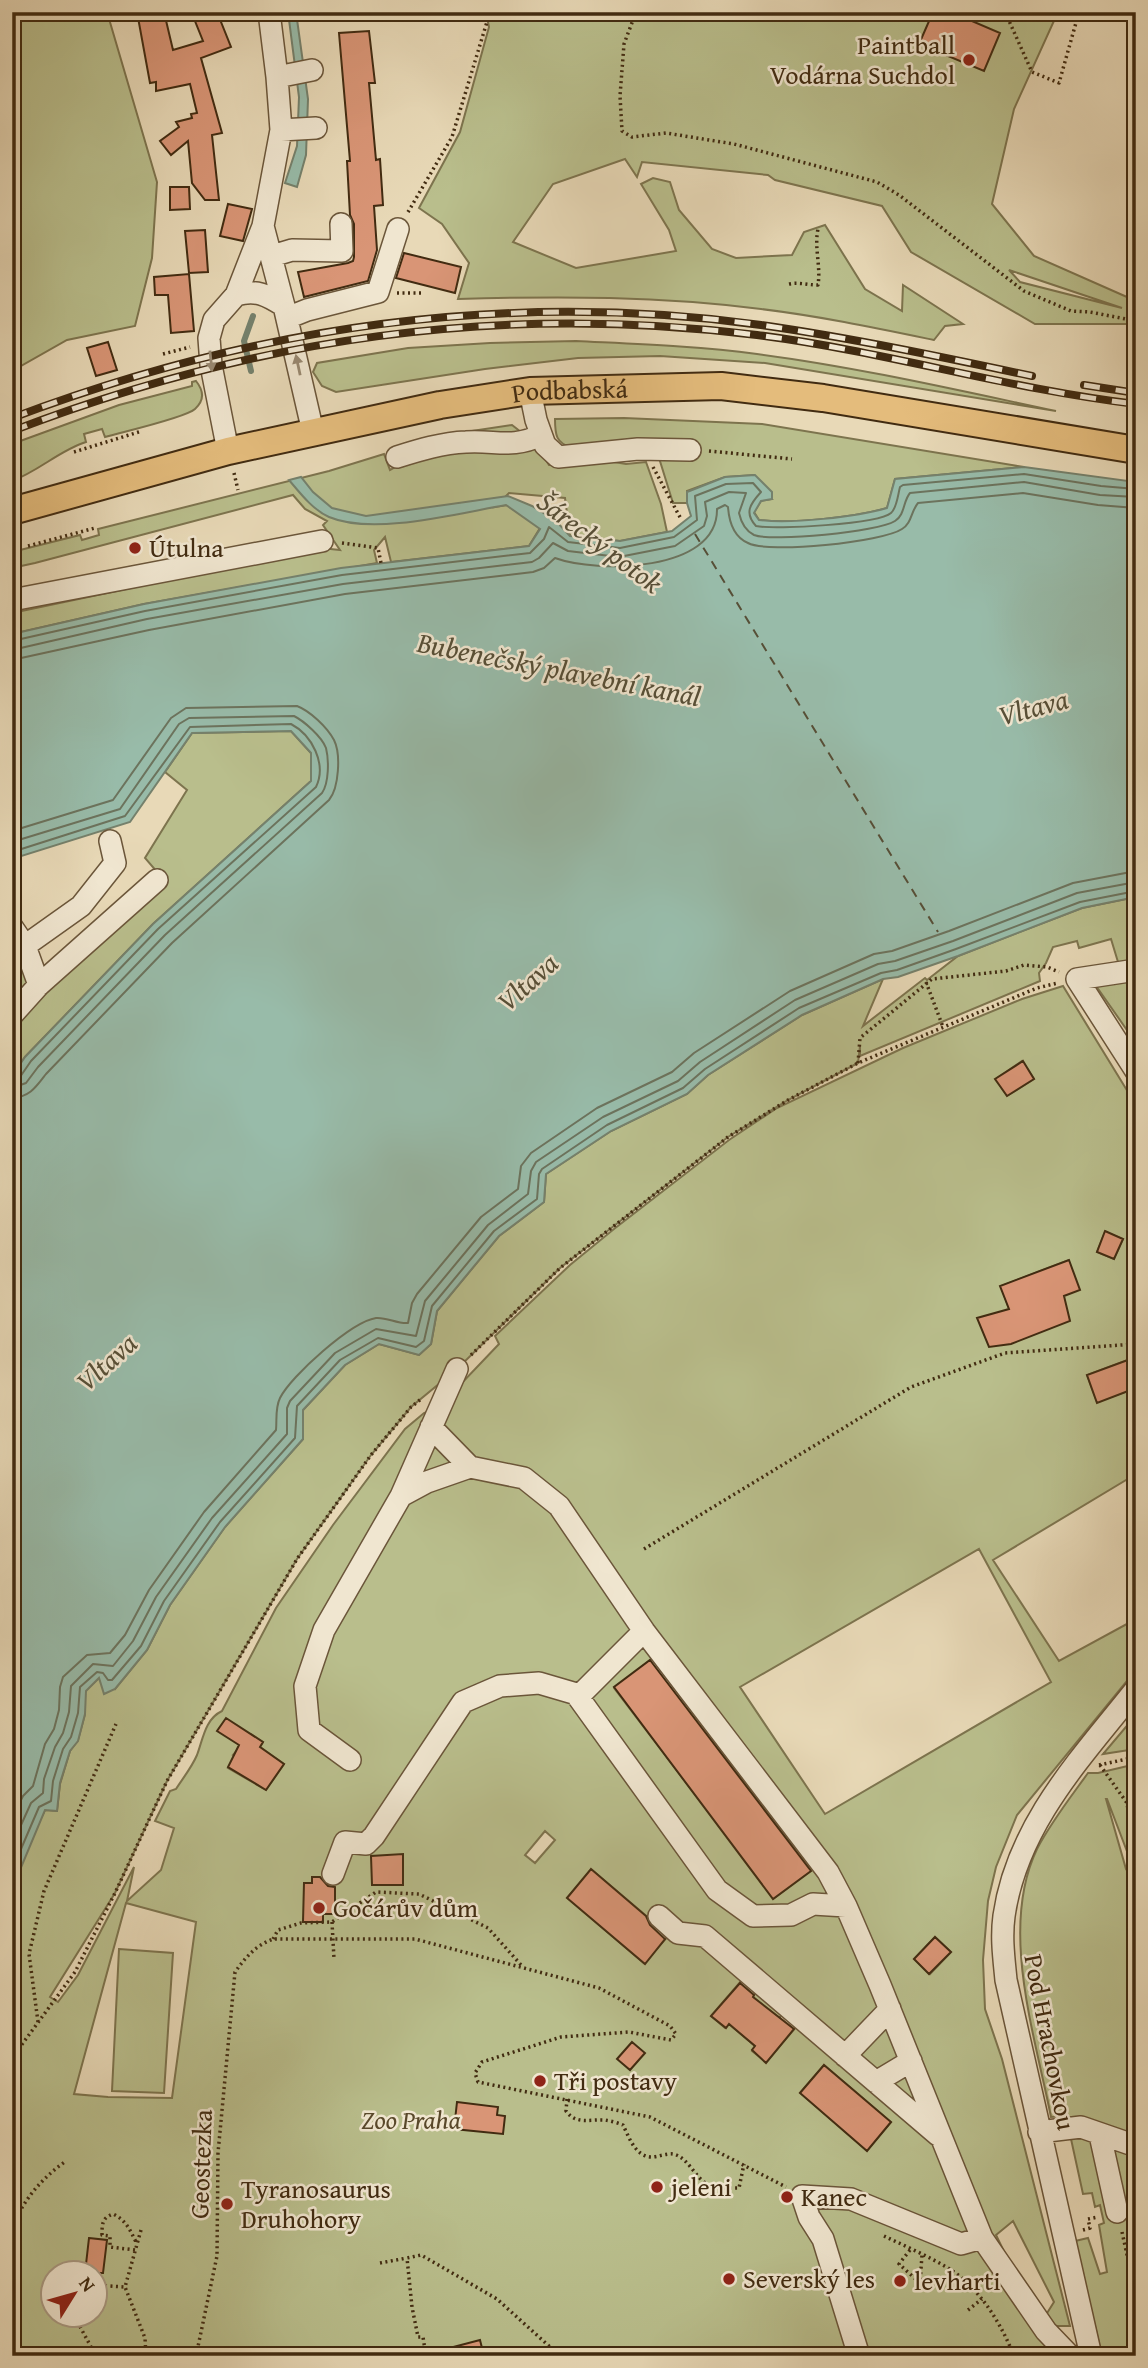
<svg xmlns="http://www.w3.org/2000/svg" width="1148" height="2368" font-family="'Gentium Book Plus',serif">
  <style>
    .green { fill: #b9be8c; stroke: #7d744e; stroke-width: 2; fill-rule: evenodd }
    .water { fill: #98bba9; stroke: #75816c; stroke-width: 2 }
    .lines { fill: none; stroke-linecap: round; stroke-linejoin: round }
    .shore { stroke: #6c735d; stroke-width: 2 }
    .stream { stroke: #75816c; stroke-width: 6 }
    .ferry { stroke: #574f37; stroke-width: 2; stroke-dasharray: 9 7; stroke-linecap: butt }
    .building { fill: #d99576; stroke: #412b11; stroke-width: 2 }
    .minor-casing { stroke: #6b563a; stroke-width: 24 }
    .major-casing { stroke: #412b11; stroke-width: 30 }
    .path { stroke: #412b11; stroke-width: 3.5; stroke-dasharray: 2 3.5; stroke-linecap: butt }
    .minor { stroke: #f0e6d0; stroke-width: 21 }
    .major { stroke: #e4bc7c; stroke-width: 26 }
    .rail-casing { stroke: #412b11; stroke-width: 8 }
    .rail { stroke: #f0e6d0; stroke-width: 5; stroke-dasharray: 16; stroke-linecap: butt }
    .oneway { fill: #988870 }
    .poi-dot { fill: #8f2418; stroke: #f0e6d0; stroke-width: 2.5 }
    .labels { text-anchor: middle; stroke-width: 5; stroke-linejoin: round; paint-order: stroke }
    .poi-label { font-size: 26px; fill: #412b11; stroke: #f0e6d0; text-anchor: start }
    .street-label { font-size: 26px; fill: #412b11; stroke: #f0e6d0 }
    .park-label { font-size: 26px; font-style: italic; fill: #59482a; stroke: #f0e6d0 }
    .water-label { font-size: 28px; font-style: italic; fill: #574f37; stroke: #f0e6d0 }
  </style>
  <rect width="100%" height="100%" fill="#e8d9b7"/>
  <filter id="stains"><feTurbulence type="fractalNoise" baseFrequency=".00286" numOctaves="4"/><feColorMatrix values="0 0 0 0 .2 0 0 0 0 .09 0 0 0 0 .02 0 0 0 .5 -.17"/></filter>
  <radialGradient id="worn" r=".72"><stop offset=".6" stop-color="#630" stop-opacity="0"/><stop offset="1" stop-color="#630" stop-opacity=".3"/></radialGradient>
  <path class="green" d="M12 12H107L157 182 152 258 135 326 67 340 12 371Z
    M486 12H1058L1014 109 992 204 1034 256 1136 301V313L1133 312 1136 314V324H1035L911 252 882 206 775 180 768 175 642 162 637 177 625 159 553 184 513 242 576 268 676 251 669 230 641 184 653 178 670 182 679 210 712 249 736 258 792 255 804 232 825 225 865 289 902 311 903 285 963 324 945 326 934 340C876 328 819 316 761 309 660 296 560 296 458 299L469 263 442 224 419 208 460 132 489 27ZM1009 270 1122 308 1020 282Z
    M576 341C636 344 697 346 757 354 857 367 957 390 1056 411L765 363 660 356 578 358 485 369 336 392 322 386 313 372 317 363 408 348 490 343Z
    M196 381C204 391 205 400 195 409 185 418 122 432 105 437L102 429 84 434 86 442C60 450 39 471 12 481V444L119 405 192 386V382Z
    M624 418 762 424 1024 467 895 479 887 508C856 517 792 524 759 520L754 512 761 501 772 499 754 475 725 477 687 491V503H673L659 458 572 448C556 443 555 435 555 419Z
    M512 425 535 443 549 465 608 461 626 464 646 462 661 504 667 532 620 541 570 536 565 498 509 493 495 507 507 505 540 528 529 546 391 562 385 537 374 550 377 563 144 604 12 634V613L321 548 340 550 323 525 327 521 305 509 293 495 35 563 12 568V552L80 535 82 540 99 535 98 529 329 471 384 454 390 470 452 434Z
    M291 731 311 753V781L153 924 25 1057 12 1076V912L53 981 164 880 145 858 187 790 165 772 192 733Z
    M1136 897V967L1089 970 1118 962 1111 939 1079 948 1077 941 1053 947 1046 963 1039 973 1040 981 860 1056V1046L858 1063 788 1100 728 1137 560 1268 457 1369 411 1407 371 1455 297 1559 167 1781 115 1893 50 1997 58 2002 78 1975 134 1867 127 1901 161 1870 174 1828 155 1821 170 1791 176 1789C183 1778 192 1767 197 1755 203 1739 205 1719 222 1711L276 1608 333 1525 405 1429 424 1413 439 1407 499 1344 495 1336 570 1265 614 1229 729 1140 777 1108 903 1048 1022 999 1063 986 1136 1105V1357L1087 1375 1097 1402 1136 1388V1474L993 1560 1059 1661 1136 1619V1670L1017 1815 996 1867 988 1901 983 1960 985 2009 1002 2059 1070 2326H1052L1044 2343 1052 2356H12V1929C15 1916 11 1904 12 1891 15 1871 36 1829 45 1810L57 1811 60 1784 70 1751 78 1740 85 1714V1691L100 1677 115 1689 147 1650 170 1605 225 1527 303 1439V1410L345 1365 379 1344 419 1355 431 1344 437 1311 499 1236 544 1202 546 1174 611 1131 687 1094 708 1075 802 1015 883 979 863 1026 925 978 927 980 958 956 1082 908ZM1022 1061 1034 1079 1007 1096 996 1079ZM1105 1232 1123 1239 1114 1259 1097 1252ZM1069 1260 1011 1315 1001 1286ZM979 1549 1051 1682 825 1814 740 1687ZM652 1659 811 1870 774 1898 614 1688ZM251 1734 263 1742 260 1747 284 1764 266 1790 228 1768 237 1757 233 1755ZM545 1831 555 1840 535 1863 525 1855ZM592 1870 669 1935 644 1963 567 1898ZM126 1903 196 1922 172 2098 108 2097 74 2094ZM935 1937 951 1952 930 1974 914 1959ZM742 1980 756 1992 753 1997 778 2019 783 2014 797 2026 766 2062 752 2051 755 2046 729 2024 725 2028 711 2016ZM824 2065 891 2122 867 2150 800 2093ZM1013 2221 1054 2302 1044 2318 1012 2268 996 2235ZM52 2274H94V2316H52Z
    M1136 975V1043L1094 983Z
    M1136 1715V1749L1103 1754Z
    M1136 1764V1856L1128 1854 1107 1799H1106L1126 1869 1136 1884V2356H1102L1075 2241 1088 2238 1100 2274 1107 2272 1099 2225 1104 2223 1100 2205 1095 2207 1092 2193 1083 2194 1066 2116 1051 2117C1035 2035 999 1928 1037 1849 1051 1822 1070 1798 1088 1773H1098Z
    M119 1949 173 1953 164 2093 112 2091Z"/>
  <path class="water" d="M288 12H296L308 99 306 155 297 187 285 183 297 146 299 97Z
    M1024 467 1136 482V897L1082 908 958 956 898 977 883 979 802 1015 708 1075 687 1094 611 1131 546 1174 544 1202 499 1236 437 1311 431 1344 419 1355 379 1344 345 1365 303 1410V1439L225 1527 170 1605 147 1650 115 1689 104 1694 99 1678 86 1691 85 1714 78 1741 70 1751 60 1783 57 1811 45 1810 12 1889V1076L25 1057 153 924 311 781V753L291 731 192 733 130 822 12 859V634L144 604 341 568 529 546 540 529 506 505C459 513 374 536 329 517 313 510 300 493 289 480L301 477 313 492 332 508 366 516 508 496 532 506 555 520 570 536 620 541 672 531 691 516 687 503V492L725 477 755 475 772 492V499L761 501 754 513 759 520C791 524 856 517 887 508L895 479Z"/>
  <g class="lines">
    <path class="shore" d="M12 641 145 611 342 575 530 553 544 539 549 527 568 542 620 548 674 537 697 520 695 496 726 484 753 483 761 492C750 504 744 513 756 526 775 530 878 524 891 513 897 508 898 494 900 487L903 485 1024 474 1101 486 1136 489
      M12 650 147 619 343 584 532 562 539 558 553 543 568 551 619 557 675 546 704 526 707 516 705 502 729 492 746 493 739 513C741 522 746 531 754 535 772 542 878 532 895 521 905 515 903 501 910 493L1024 482 1100 495 1136 497
      M12 660 149 630 345 594 533 572 544 568 555 558C596 573 718 573 717 509L725 505 728 507C729 521 734 537 748 543 768 554 883 542 902 529 912 523 911 511 918 503L1023 493 1098 505 1136 508
      M12 831 113 800 171 718 186 708 297 706C310 711 327 727 334 740 341 754 339 788 329 800L172 943 46 1074C36 1087 30 1097 12 1098
      M12 842 120 809 179 724 189 718 294 716C304 721 322 737 326 748 329 760 329 783 322 793L165 935 38 1067 26 1083 12 1088
      M12 852 125 816 190 727 291 724C312 735 327 764 316 787L158 929 31 1061 20 1077 12 1079
      M12 1818 23 1796 33 1786 45 1744 54 1729 59 1710 60 1687 63 1677 87 1655 110 1653 125 1635 149 1590 204 1512 276 1430C277 1419 275 1408 280 1398 291 1376 351 1322 376 1318 387 1317 397 1324 408 1323L412 1303 417 1294 481 1217 518 1189 521 1166 531 1153 597 1108 672 1072 694 1053 790 991 874 954 892 951 949 931 1073 883 1136 871
      M12 1845 31 1803 43 1793 44 1779 55 1747 63 1733 69 1712 71 1686 93 1664 113 1666 133 1641 156 1597 212 1518 287 1434V1408L290 1401 335 1353 376 1329 416 1336 425 1301 488 1225 528 1194 531 1171 536 1162 603 1117 678 1081 700 1062 795 1000 878 964 895 961 953 941 1077 893 1136 882
      M12 1870 39 1807 51 1801 53 1781 63 1749 71 1737 78 1713 80 1687 97 1672 103 1673 108 1680H112L141 1646 164 1601 220 1522 295 1438 297 1406 340 1360 378 1338 416 1347 424 1341 432 1306 494 1231 537 1199 539 1174 542 1169 607 1125 683 1088 705 1069 799 1008 881 973 897 970 956 949 1080 902 1136 891"/>
    <path class="stream" d="M251 371 244 341 253 316"/>
    <path class="ferry" d="M695 534 938 932"/>
  </g>
  <path class="building" d="M137 12H164L173 50 203 41 195 21 217 12 231 47 201 58 222 133 212 135 219 200H205L192 183 188 141 171 155 160 141 179 127 176 122 192 118 191 114 197 113 190 84 156 91V82L150 83Z
    M933 12H951L1000 33 984 71 919 44Z
    M369 31 375 83H369L376 160 380 159 383 205 374 206 377 250 368 281 304 297 298 272 348 263 353 261 354 257V224L350 215 347 161H350L339 33Z
    M170 187H189L190 209 170 210Z
    M228 204 252 209 243 241 220 236Z
    M205 230 208 272 189 273 185 231Z
    M404 253 461 267 455 293 396 278Z
    M189 274 194 331 171 333 168 295H155L154 277Z
    M108 342 117 370 96 376 87 348Z
    M1023 1061 1034 1079 1007 1096 995 1079Z
    M1105 1231 1123 1239 1114 1259 1097 1252Z
    M1069 1260 1080 1290 1064 1296 1070 1321 1011 1344 989 1347 977 1318 1009 1309 1000 1286Z
    M1136 1357V1388L1097 1403 1087 1375Z
    M650 1660 811 1871 773 1899 614 1687Z
    M226 1718 263 1742 260 1747 284 1764 266 1790 228 1767 239 1745 217 1731Z
    M403 1854V1885H372L371 1856Z
    M591 1869 646 1916 650 1925 665 1939 645 1964 567 1898Z
    M312 1877H320L328 1886 335 1887V1914H323V1922H303L304 1883H312Z
    M935 1937 951 1952 929 1974 914 1959Z
    M740 1983 754 1995 753 1997 794 2029 766 2063 752 2050 755 2046 729 2024 726 2028 711 2016Z
    M632 2042 645 2053 630 2070 617 2059Z
    M824 2065 891 2122 867 2151 800 2093Z
    M457 2102 498 2107 497 2115 505 2116 503 2134 454 2129Z
    M89 2238 107 2240 103 2273H85Z
    M480 2340 484 2356H439L438 2351Z"/>
  <g class="lines">
    <g class="minor-casing">
      <path id="minor" d="M277 77 312 70
        M281 130 316 128
        M263 226 284 306 313 432
        M272 256 292 250 342 251 341 224
        M236 295C256 289 267 295 284 306
        M287 318 307 310 378 292 398 229
        M530 391 536 420 545 445 558 457 638 449 690 450
        M228 451 211 365 209 338 214 320 236 295 263 226 281 130 277 77 269 12
        M397 457C419 450 442 443 466 442 496 440 512 449 541 435
        M12 600 322 541
        M12 927 25 946 39 985
        M12 955 81 906 115 863 110 841
        M1136 970 1077 979 1136 1071
        M12 1015 39 985 157 880
        M431 1427 470 1467 524 1478 559 1506 644 1631 828 1872 846 1906 880 1985 982 2238 1046 2331 1070 2356
        M401 1496 427 1482 470 1467
        M576 1694 717 1890 753 1916 791 1915 813 1904 846 1906
        M350 1760 309 1730 305 1686 324 1630 401 1496 457 1369
        M333 1874 345 1842 366 1844 374 1836 463 1702 500 1686 539 1683 580 1695 644 1631
        M659 1916 678 1933 705 1936 938 2135
        M845 2056 890 2009
        M876 2082 911 2061
        M1039 2132 1081 2127 1136 2146
        M1100 2135 1117 2212
        M859 2356 823 2239 809 2217 802 2196 851 2199 961 2244 982 2238
        M1091 2356 1006 1980C1004 1959 1001 1938 1004 1916 1017 1825 1081 1758 1136 1689"/>
    </g>
    <g class="major-casing">
      <g id="major">
        <path id="s1" d="M12 511 228 451 440 405 530 391 721 386 823 398 1136 450"/>
      </g>
    </g>
    <path class="path" d="M636 12 624 44 620 96 622 131 632 137 666 133 734 144 877 182 899 195 1024 291 1071 311 1090 312 1136 321
      M1005 12 1032 72 1059 83 1079 12
      M408 212 452 137 490 12
      M789 284C799 282 807 285 818 285 821 266 814 248 818 229
      M397 293H421
      M163 354 190 347
      M709 451 792 459
      M74 452 142 431
      M653 467 681 519
      M234 473 238 490
      M342 543 378 548 381 563
      M28 546 95 528
      M926 982 943 1027
      M858 1063 860 1038 932 979 1006 971 1024 965 1047 967 1059 972
      M471 1355 560 1268 728 1137 788 1100 858 1063 1037 988 1058 983
      M644 1549 911 1387 1005 1353 1136 1344
      M1099 1765 1136 1757
      M1100 1765 1127 1803 1132 1835
      M332 1922 334 1959
      M273 1939 278 1930 301 1923 332 1922 376 1892 419 1894 488 1928 522 1966
      M38 2022 29 1954 44 1891 116 1724
      M12 2058 75 1972 115 1893 167 1781 297 1559 371 1455 411 1407 421 1399
      M567 2099 566 2111C576 2125 590 2119 605 2120 611 2121 618 2123 623 2125 629 2137 635 2156 651 2157 658 2157 667 2153 673 2154 690 2158 695 2180 711 2186 719 2189 730 2188 739 2188L744 2164
      M12 2228C23 2200 42 2178 66 2161
      M141 2230 125 2287 145 2338 146 2356
      M1083 2230 1090 2228 1088 2219 1098 2217
      M1122 2232 1136 2296
      M884 2236C905 2246 928 2256 948 2268 979 2287 1001 2323 1014 2356
      M135 2250 110 2247V2236L102 2235C102 2224 102 2218 113 2214 126 2220 130 2230 136 2242
      M910 2250 899 2264 920 2283 922 2255
      M1126 2251 1136 2249
      M380 2263 407 2258
      M94 2285 125 2287
      M968 2310 982 2299
      M77 2316 78 2323 96 2356
      M196 2356 217 2256 218 2153 235 1972C246 1957 255 1946 273 1939H415L599 1988 670 2026 676 2034 671 2040 629 2032 561 2037 482 2062 475 2073 478 2082 650 2117 786 2187
      M426 2356 423 2337H418L412 2307 407 2258 421 2255 497 2299 560 2356"/>
    <use href="#minor" class="minor"/>
    <use href="#major" class="major"/>
    <g class="rail-casing">
      <path id="rail" d="M1084 385 1136 393
        M12 418C253 327 505 290 761 325 852 338 942 357 1032 376
        M12 431C255 338 498 303 757 335 884 351 1008 389 1136 404"/>
    </g>
    <use href="#rail" class="rail"/>
  </g>
  <defs><path id="oneway-solid" d="M-6-.8H1V-3.2L6.5 0L1 3.2V.8H-6Z" transform="scale(1.75)"/></defs>
  <g class="oneway">
    <use href="#oneway-solid" transform="translate(211 361) rotate(84)"/>
    <use href="#oneway-solid" transform="translate(298 365) rotate(-102)"/>
  </g>
  <g class="poi-dot">
    <circle cx="969" cy="60" r="7"/>
    <circle cx="135" cy="548" r="7"/>
    <circle cx="319" cy="1908" r="7"/>
    <circle cx="540" cy="2081" r="7"/>
    <circle cx="657" cy="2187" r="7"/>
    <circle cx="787" cy="2197" r="7"/>
    <circle cx="227" cy="2204" r="7"/>
    <circle cx="729" cy="2279" r="7"/>
    <circle cx="900" cy="2281" r="7"/>
  </g>
  <g class="labels">
    <g class="poi-label">
      <text x="955" y="54" text-anchor="end">Paintball<tspan x="955" dy="30">Vodárna Suchdol</tspan></text>
      <text x="149" y="557">Útulna</text>
      <text x="333" y="1917">Gočárův dům</text>
      <text x="554" y="2090">Tři postavy</text>
      <text x="671" y="2196">jeleni</text>
      <text x="241" y="2198">Tyranosaurus<tspan x="241" dy="30">Druhohory</tspan></text>
      <text x="801" y="2206">Kanec</text>
      <text x="743" y="2288">Severský les</text>
      <text x="914" y="2290">levharti</text>
    </g>
    <g class="street-label">
      <text dy="9" stroke="none"><textPath href="#s1" startOffset="572">Podbabská</textPath></text>
      <text transform="translate(1050 2042) rotate(79)" y="9">Pod Hrachovkou</text>
      <text transform="translate(201 2164) rotate(-88)" y="9">Geostezka</text>
    </g>
    <g class="park-label">
      <text x="411" y="2129">Zoo Praha</text>
    </g>
    <g class="water-label">
      <text transform="translate(600 542) rotate(37)" y="10">Šárecký potok</text>
      <text transform="translate(559 669) rotate(11)" y="10">Bubenečský plavební kanál</text>
      <text transform="translate(1033 707) rotate(-15)" y="10">Vltava</text>
      <text transform="translate(527 982) rotate(-42)" y="10">Vltava</text>
      <text transform="translate(106 1362) rotate(-42)" y="10">Vltava</text>
    </g>
  </g>
  <rect width="1148" height="2368" fill="none" stroke="#e8d9b7" stroke-width="42"/>
  <rect x="14" y="14" width="1120" height="2340" fill="none" stroke="#412b11" stroke-width="3.5"/>
  <rect x="21" y="21" width="1106" height="2326" fill="none" stroke="#412b11" stroke-width="2"/>
  <g transform="translate(74 2294) rotate(53)"><circle r="33" fill="#f0e6d0" stroke="#aa9b84" stroke-width="2"/>
  <path d="M0-5L12 26L0 18L-12 26Z" fill="#8f2418"/>
  <text y="-10" font-size="19" font-weight="bold" text-anchor="middle" fill="#412b11">N</text>
  </g>
  <rect width="100%" height="100%" filter="url(#stains)"/>
  <rect width="100%" height="100%" fill="url(#worn)"/>
</svg>
